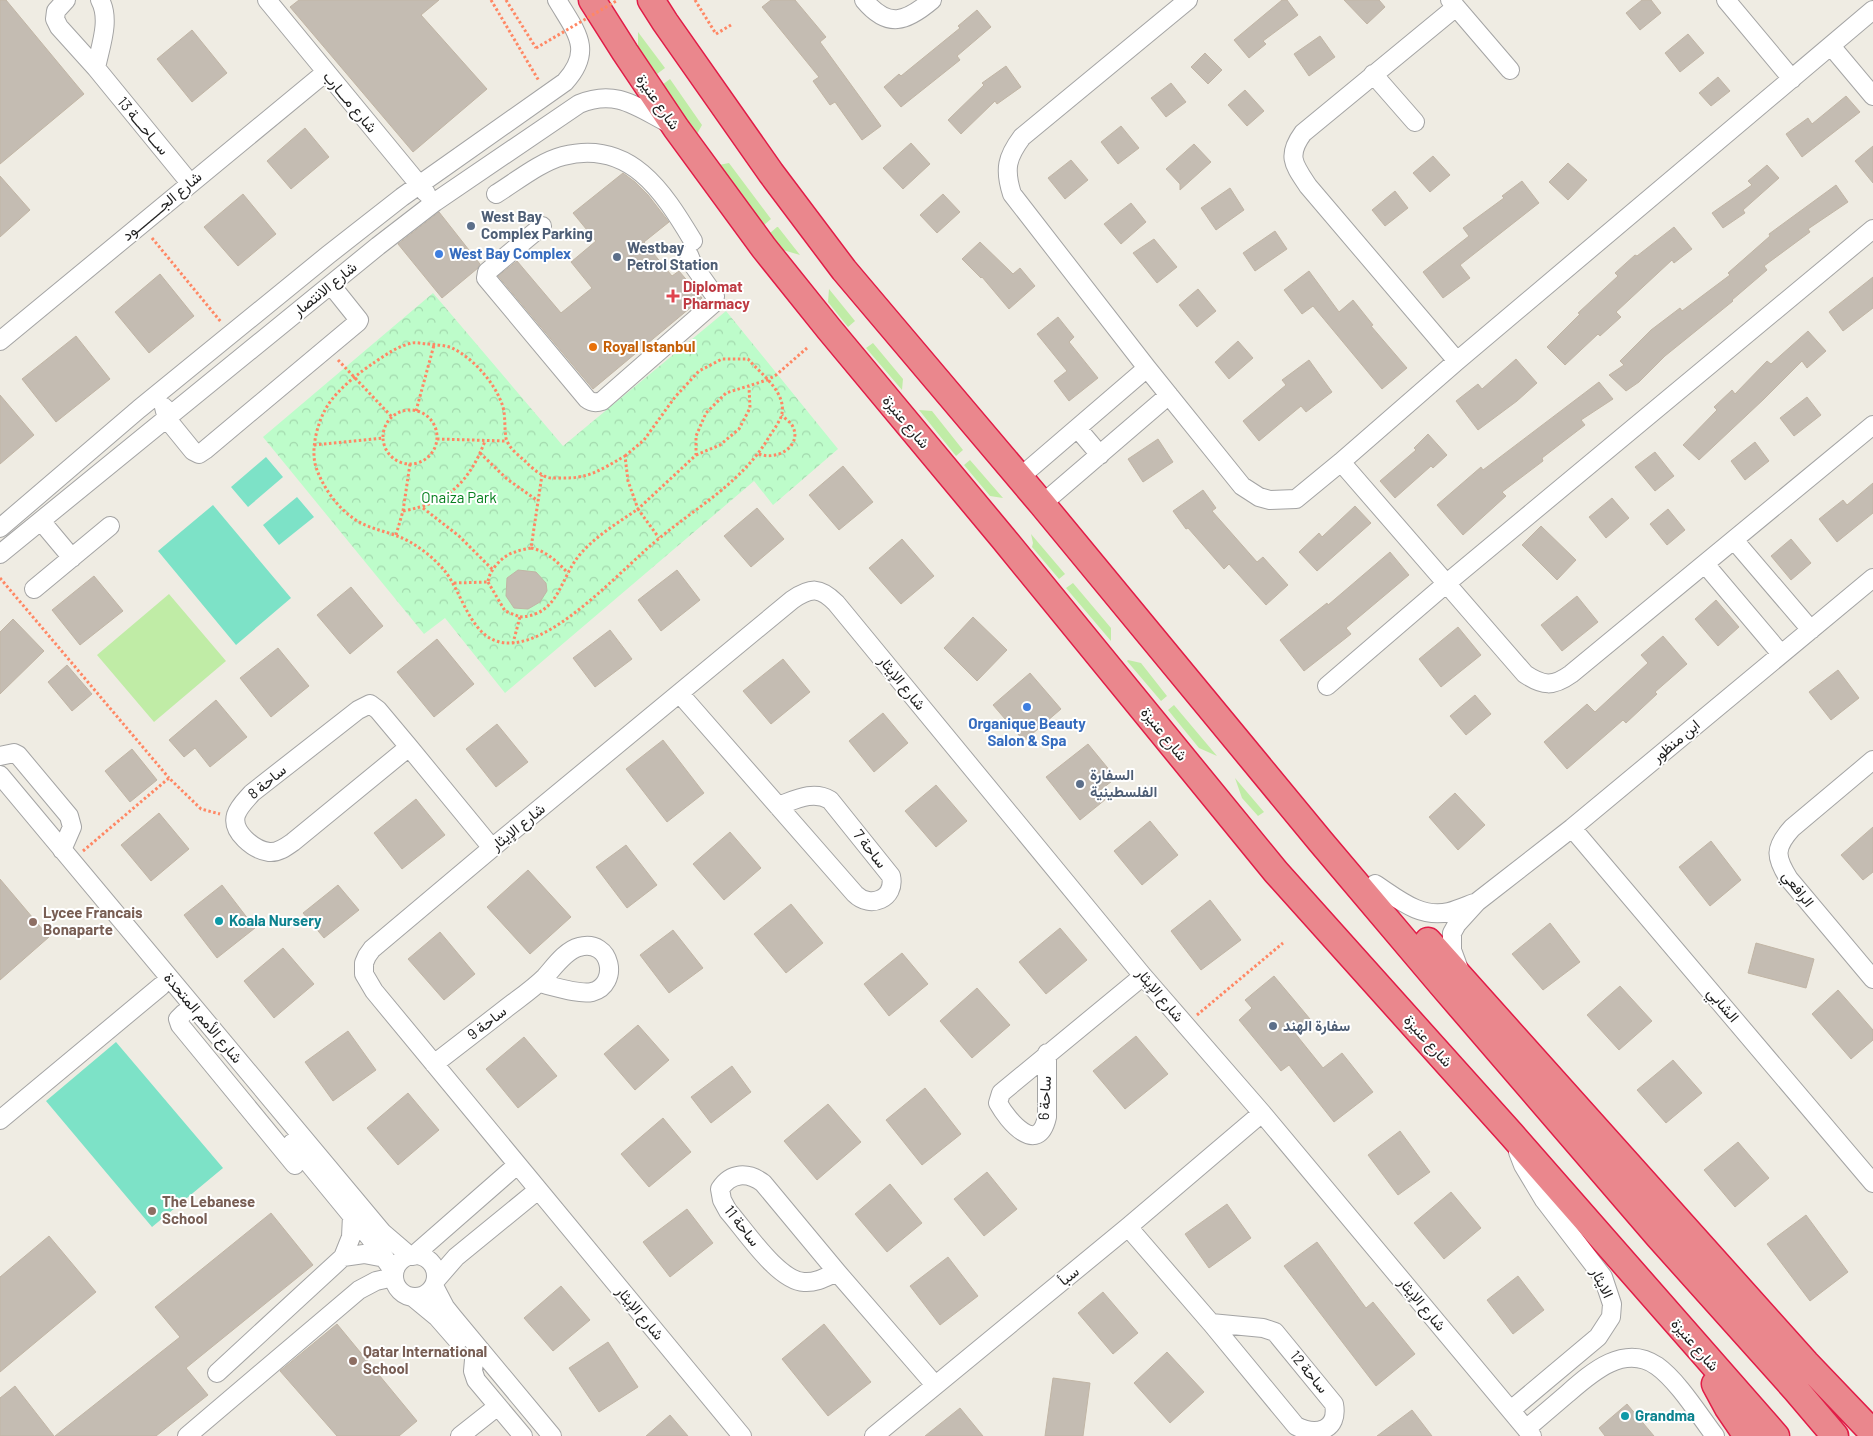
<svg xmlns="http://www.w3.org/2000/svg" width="1873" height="1436" font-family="Barlow,Vazirmatn,sans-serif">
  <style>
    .grass { fill: #c0eca6 }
    .park { fill: url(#park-crowns) }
    .pitch { fill: #7de2c7 }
    .building { fill: #c4bcb2; stroke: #c1b5a5 }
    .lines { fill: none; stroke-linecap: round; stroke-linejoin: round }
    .minor-casing { stroke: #a4a4a4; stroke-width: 20 }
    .highway-casing { stroke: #e11c47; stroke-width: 29 }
    .path { stroke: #ff8764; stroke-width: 3; stroke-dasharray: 2.5 2.5; stroke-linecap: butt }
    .minor { stroke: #fff; stroke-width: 18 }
    .highway { stroke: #ea878d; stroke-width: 26 }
    .path-bridge { stroke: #ff8764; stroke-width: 3; stroke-dasharray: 2.5 2.5; stroke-linecap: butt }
    .service-dot { fill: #5c6f8a; stroke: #fff; stroke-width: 2 }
    .shop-dot { fill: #3f7fe0; stroke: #fff; stroke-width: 2 }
    .health-dot { fill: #e0444e; stroke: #fff; stroke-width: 2 }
    .food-dot { fill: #e8710a; stroke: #fff; stroke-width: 2 }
    .culture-dot { fill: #0f9aa8; stroke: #fff; stroke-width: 2 }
    .education-dot { fill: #8d6e63; stroke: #fff; stroke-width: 2 }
    .labels { text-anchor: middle; stroke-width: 4; stroke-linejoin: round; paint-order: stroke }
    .street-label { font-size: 15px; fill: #1d1d1d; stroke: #fff }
    .service-label { font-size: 15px; font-weight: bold; fill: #4e5e75; stroke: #fff; text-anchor: start }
    .shop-label { font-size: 15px; font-weight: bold; fill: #366cbe; stroke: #fff; text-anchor: start }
    .health-label { font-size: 15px; font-weight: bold; fill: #be3a42; stroke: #fff; text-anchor: start }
    .food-label { font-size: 15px; font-weight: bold; fill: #c56008; stroke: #fff; text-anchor: start }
    .park-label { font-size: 15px; fill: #078020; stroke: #fff }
    .education-label { font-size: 15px; font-weight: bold; fill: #785e54; stroke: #fff; text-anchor: start }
    .culture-label { font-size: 15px; font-weight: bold; fill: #0d838f; stroke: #fff; text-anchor: start }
  </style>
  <defs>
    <pattern id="park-crowns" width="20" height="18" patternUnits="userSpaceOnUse" patternTransform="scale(1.25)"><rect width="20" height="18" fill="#bdfcca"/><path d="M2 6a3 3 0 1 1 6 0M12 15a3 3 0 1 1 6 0" fill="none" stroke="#a2d8ad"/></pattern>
  </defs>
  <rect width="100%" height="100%" fill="#efece3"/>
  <path class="grass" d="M638 32 665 68 657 74 638 47Z
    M670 79 702 125 697 134 662 85Z
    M729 163 771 219 764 225 719 165Z
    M777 227H778L800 255 783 250 770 233Z
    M829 289 855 321 848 327 828 302Z
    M873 343 903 379 902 390 866 348Z
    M919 410 932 411 963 450 956 456Z
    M970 460 1003 498 990 496 964 465Z
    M1031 534 1065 574 1059 579 1032 547 1033 543Z
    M1073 583 1111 628V641L1066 588Z
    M169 594 226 661 154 722 97 655Z
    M1128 660 1141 663 1167 696 1161 701 1127 661Z
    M1174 705 1217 756 1199 748 1168 710Z
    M1235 778 1264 812 1258 816 1242 798Z"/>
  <path class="park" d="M433 293 563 446 726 311 838 449 773 505 754 481 505 693 445 618 424 634 263 437Z"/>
  <path class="pitch" d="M266 457 283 477 248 507 231 487Z
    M297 497 314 517 279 545 263 525Z
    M213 505 291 598 236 645 158 551Z
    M116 1042 223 1168 152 1227 46 1101Z"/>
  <path class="building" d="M0 0H6L84 94 0 164Z
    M299 0H439L421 15 487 89 413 152 290 7Z
    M771 0H795L826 37 820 42 881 126 862 140 835 102 830 105 813 81 819 77 762 7Z
    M1282 0H1287L1298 15 1263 41 1266 44 1249 58 1234 40Z
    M1344 0H1379L1385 7 1367 24Z
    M1642 0H1651L1661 13 1640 30 1626 13Z
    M977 10 991 27 957 56 960 60 901 107 884 87 899 74 901 76 960 28 958 26Z
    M192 30 227 73 192 102 157 59Z
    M1688 34 1704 53 1680 72 1665 53Z
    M1320 36 1335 57 1309 76 1294 54Z
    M1205 53 1222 70 1208 84 1191 67Z
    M1006 66 1021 87 997 104 995 101 961 134 948 120 984 85 982 83Z
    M1718 77 1730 91 1711 106 1699 93Z
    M1171 83 1186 102 1166 117 1151 98Z
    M1245 90 1264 111 1247 126 1228 105Z
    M1846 96 1860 112 1802 157 1786 134 1808 118 1812 124Z
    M1121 126 1139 148 1118 164 1101 142Z
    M305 128 329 157 291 189 267 161Z
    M911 143 930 164 903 189 883 168Z
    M1194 144 1211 162 1180 190V184L1166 169Z
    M1873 146V183L1855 161Z
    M1433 156 1450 175 1430 192 1413 173Z
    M1071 160 1088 180 1065 199 1048 178Z
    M1568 163 1587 180 1568 200 1549 182Z
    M1767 165 1779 178 1743 210 1745 213 1723 228 1712 213 1752 185 1748 181Z
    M623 173 635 182 648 195 669 222 644 242 672 276 679 271 702 298 593 389 498 276 517 261 561 313 592 288 571 262 596 241 573 213Z
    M0 176 30 210 0 237Z
    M1522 181 1539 203 1460 265 1470 278 1443 298 1423 272 1469 236 1463 228 1504 198 1502 196Z
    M1836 185 1848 202 1808 229 1810 232 1764 266 1767 270 1732 300 1733 301 1665 356 1639 382 1626 391 1609 375 1624 365 1620 361 1651 330 1680 308 1682 311 1730 275 1728 273 1770 236 1769 234Z
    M1230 188 1244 210 1216 230 1201 208Z
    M1395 191 1408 208 1385 226 1372 210Z
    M243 194 276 234 238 266 204 227Z
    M943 194 960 212 937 233 920 215Z
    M1131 203 1146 222 1121 244 1104 224Z
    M439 212 480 264 478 268 442 298 398 244Z
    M1674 227 1692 249 1674 263 1672 260 1616 312 1621 317 1600 336 1598 334 1565 365 1547 347 1580 314 1578 313 1618 276 1615 273 1635 255 1637 256Z
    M1275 231 1287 249 1255 271 1243 253Z
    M1154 239 1177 267 1157 283 1133 253Z
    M980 242 1013 274 1020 268 1035 286 1009 309 982 277 981 278 962 259Z
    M1309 271 1339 312 1353 300 1373 325 1371 326 1407 368 1382 389 1313 306 1302 314 1284 290Z
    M160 274 194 316 149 353 115 312Z
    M1873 277V308L1843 331 1829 312Z
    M1198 289 1216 311 1197 327 1179 305Z
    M1058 317 1074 337 1069 342 1098 378 1069 401 1054 381 1067 371 1037 334Z
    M1808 331 1826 351 1807 368 1802 361 1764 399 1699 460 1683 445 1717 410 1714 407 1732 390 1735 394 1767 361 1771 364Z
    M76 336 110 379 56 422 22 379Z
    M1238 341 1253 358 1229 379 1215 362Z
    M1516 359 1537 383 1517 401 1478 430 1456 401 1478 384 1482 389Z
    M1309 360 1332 392 1306 412 1301 406 1259 441 1243 421 1286 385 1282 380Z
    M1599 382 1613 399 1581 420 1585 425 1542 458 1543 461 1502 492 1506 496 1463 535 1437 505 1481 467 1483 470Z
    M0 395 34 435 0 464Z
    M1807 397 1821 415 1794 436 1780 418Z
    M1428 434 1447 455 1433 468 1431 466 1395 498 1380 481 1416 450 1414 448Z
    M1158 439 1173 462 1143 482 1128 459Z
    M1755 442 1769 461 1745 480 1731 461Z
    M1655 452 1674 476 1655 491 1635 467Z
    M843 466 873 502 839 530 809 495Z
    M1873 483V513L1837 542 1819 519 1843 500 1847 505Z
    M1203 490 1216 508 1212 511 1257 562 1263 557 1288 585 1266 605 1229 564 1224 569 1188 528 1186 529 1173 511Z
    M1612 498 1629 518 1606 538 1589 517Z
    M1355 506 1371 523 1317 571 1299 552 1319 533 1322 537Z
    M757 508 784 539 751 567 724 536Z
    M1668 509 1685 530 1667 545 1650 524Z
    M1541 526 1576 560 1557 580 1522 545Z
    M902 539 934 576 901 604 869 568Z
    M1791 539 1811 563 1791 580 1771 556Z
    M1390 552 1409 575 1346 628 1351 634 1304 671 1280 640 1327 603 1328 605Z
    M518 570 536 572 546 583 547 591 540 602 528 609 514 608 506 596 507 578Z
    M677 570 700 600 661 631 638 600Z
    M94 576 123 611 80 645 52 610Z
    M351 587 383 626 350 654 317 615Z
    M1577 596 1598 622 1562 651 1541 625Z
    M1716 600 1739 627 1718 646 1695 619Z
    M973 617 1007 650 977 681 944 648Z
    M13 619 44 651 0 694V632Z
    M1458 627 1481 655 1441 687 1419 659Z
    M610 630 632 659 595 687 573 658Z
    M1663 636 1687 664 1655 692 1657 694 1626 723 1623 720 1567 769 1544 742 1587 704 1595 712 1648 663 1641 655Z
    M437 639 474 684 434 717 397 672Z
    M278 648 309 686 271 717 240 678Z
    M783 659 810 692 771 724 743 691Z
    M67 665 92 694 72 711 48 682Z
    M1838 670 1859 698 1831 720 1809 692Z
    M1030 673 1061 709 1024 741 993 705Z
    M1475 695 1491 714 1466 735 1450 716Z
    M216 700 247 737 210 767 195 748 184 757 169 740Z
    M883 713 908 743 874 772 849 741Z
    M497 724 528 762 496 787 466 749Z
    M663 740 704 793 667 822 626 769Z
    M1088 744 1116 778 1099 791 1106 799 1080 820 1046 777Z
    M132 749 157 780 130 802 105 771Z
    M936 785 967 821 936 847 905 811Z
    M1455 793 1485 825 1458 850 1429 817Z
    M416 799 445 835 402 869 374 833Z
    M159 813 189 849 151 881 121 845Z
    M1150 821 1178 855 1142 885 1114 851Z
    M1873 827V872L1863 880 1841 855Z
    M730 832 761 868 724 900 693 864Z
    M1711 841 1741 880 1710 906 1679 867Z
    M626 845 657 885 627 908 596 867Z
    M528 870 571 917 530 954 487 907Z
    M0 879 49 937 0 980Z
    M222 885 255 928 217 958 184 915Z
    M338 885 359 910 324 938 303 913Z
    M1210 900 1241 940 1201 970 1171 931Z
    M791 904 823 943 786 973 754 934Z
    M1550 923 1580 962 1543 990 1512 954Z
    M1060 928 1087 960 1046 994 1019 962Z
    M673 930 703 968 669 993 640 955Z
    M440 932 475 974 444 1000 408 959Z
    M1756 943 1814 959 1806 988 1748 973Z
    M283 948 314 984 274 1018 244 981Z
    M902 953 928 984 889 1016 864 984Z
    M1274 976 1310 1019 1294 1032 1323 1068 1342 1053 1373 1092 1334 1122 1289 1065 1281 1071 1239 1020 1252 1008 1245 1000Z
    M1620 986 1652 1021 1619 1050 1587 1015Z
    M977 988 1010 1025 972 1058 940 1021Z
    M1838 990 1873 1030V1040L1851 1059 1812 1014Z
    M638 1025 669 1060 635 1090 604 1054Z
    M348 1031 376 1070 333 1101 305 1062Z
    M1136 1036 1168 1074 1125 1109 1093 1071Z
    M524 1037 557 1076 518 1108 486 1069Z
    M1673 1060 1702 1093 1666 1123 1637 1090Z
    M732 1066 751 1092 711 1123 691 1097Z
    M925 1088 961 1134 922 1165 886 1120Z
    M408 1093 439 1130 398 1165 367 1128Z
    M828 1104 861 1142 817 1180 784 1141Z
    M663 1118 691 1152 649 1187 621 1154Z
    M1400 1131 1430 1172 1398 1195 1368 1155Z
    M1738 1142 1769 1178 1735 1207 1704 1170Z
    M987 1172 1017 1209 984 1236 954 1199Z
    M890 1184 922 1223 887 1252 855 1214Z
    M1451 1192 1481 1228 1444 1259 1414 1223Z
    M1227 1204 1251 1238 1209 1268 1185 1234Z
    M687 1209 713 1243 670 1277 643 1242Z
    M271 1213 313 1265 186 1368 208 1395 156 1436H55L180 1337 155 1307Z
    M1806 1215 1848 1272 1810 1301 1767 1244Z
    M49 1236 96 1292 0 1372V1277Z
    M1317 1242 1366 1308 1373 1302 1415 1354 1376 1386 1284 1266Z
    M948 1257 978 1296 940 1325 910 1286Z
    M1518 1276 1544 1310 1513 1334 1487 1300Z
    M561 1286 590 1320 553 1351 524 1318Z
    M1103 1292 1138 1333 1113 1354 1078 1313Z
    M337 1324 417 1421 399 1436H337L280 1371Z
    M824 1324 871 1382 828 1416 782 1359Z
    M608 1342 638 1387 599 1412 569 1368Z
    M1167 1352 1204 1392 1170 1423 1134 1383Z
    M1053 1378 1090 1383 1083 1436H1045Z
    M15 1386 54 1436H0V1398Z
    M1627 1404 1654 1436H1605L1599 1428Z
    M960 1408 983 1436H925Z
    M1412 1410 1432 1436H1377Z
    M670 1415 688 1436H646Z"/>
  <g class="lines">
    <g class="minor-casing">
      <path id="minor" d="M66 0 56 11 55 19 59 27 96 68 190 183
        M267 0 426 193
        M864 0C888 29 906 22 932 0
        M1188 0 1022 137C1007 157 1004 169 1012 194L1147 368 1242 486 1259 497 1270 500 1296 499 1341 462 1457 361 1873 10
        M1450 0 1456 7 1303 133C1286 156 1294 165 1308 186L1457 361
        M1726 0 1792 79
        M1456 7 1510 70
        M1831 46 1873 96
        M96 68C100 47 111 20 100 0
        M1373 74 1415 122
        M496 194C517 181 540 162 563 156 630 139 663 191 693 241
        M542 226 487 272 486 278 587 399C592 403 596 403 602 401L714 303 715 296 693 265 689 255
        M0 341 326 72
        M164 407 167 419 193 451 199 454 205 450 358 322 359 320 331 285
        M1078 429 1100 455
        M1341 462 1525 674C1543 686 1553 687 1571 674L1873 425
        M1019 478 1147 368
        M1042 504 1169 395
        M41 521 72 558
        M0 528 139 409 328 255 402 197 565 82C594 50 576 32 557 0
        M1734 540 1811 630
        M0 554 378 246 435 202 579 104C617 88 638 108 672 125
        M1705 564 1781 654
        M34 589 110 526
        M1327 686 1447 583 1873 229
        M680 694 855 894C870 909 896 899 891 876L830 800C813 790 795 800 778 806
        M409 747 293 842C286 847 278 853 269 852 254 850 231 832 236 815 239 806 246 800 252 793L358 710 370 704 378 710 409 747 492 848
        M0 756 14 753 18 755 69 816 72 827 62 850
        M1873 760 1792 828C1774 848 1775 857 1789 879L1873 979
        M0 775 382 1232 410 1256
        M1572 828 1873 1183
        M1375 884C1397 898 1420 919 1449 912 1457 910 1466 906 1474 903
        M1459 969 1452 950V933L1457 924 1477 902 1572 828 1873 578
        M184 1013 178 1019 180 1025 295 1165
        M1047 1053V1117C1038 1157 1008 1121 998 1103L1001 1093 1143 976
        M434 1064C457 1046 481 1028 504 1010 518 999 533 989 545 977 554 967 566 950 579 947 612 938 620 985 592 992 579 995 553 986 539 983
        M0 1120 161 986
        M292 1143 370 1238 394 1272
        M1128 1227 1211 1323 1296 1426C1316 1436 1339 1431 1334 1404L1275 1332 1263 1328 1211 1323
        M394 1276a21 21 0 1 1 42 0a21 21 0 1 1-42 0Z
        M413 1256 517 1165
        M343 1257 364 1254 385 1258
        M837 1272C826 1277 816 1283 804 1282 778 1281 745 1230 728 1211L722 1200 720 1189C731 1172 748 1172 763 1183L837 1272 935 1385
        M436 1280 456 1257 538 1190
        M434 1286 445 1307 453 1317 552 1436
        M414 1298 437 1317 458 1341
        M474 1360 473 1371 476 1380 523 1436
        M217 1373 343 1257 351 1237 352 1216
        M1511 1410 1598 1337 1611 1317 1612 1304 1603 1277 1544 1200 1523 1165 1518 1152
        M1526 1429C1540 1417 1553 1406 1567 1394 1591 1373 1624 1343 1657 1366 1678 1381 1699 1415 1715 1436
        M187 1436 359 1290 376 1281 394 1277
        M460 1436 498 1406
        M742 1436 374 991 364 974V963L367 956 372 949 492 848 792 600C811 587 820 587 836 603L1143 976 1262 1113 1532 1436
        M874 1436 1128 1227 1262 1113"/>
    </g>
    <g class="highway-casing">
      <path id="highway" d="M592 0 625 52 676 128 764 248 829 329 1003 538 1276 872 1512 1135 1776 1436
        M651 0 665 22 771 173 844 270 1042 504 1321 842 1442 985 1659 1237 1796 1390 1835 1436
        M1428 941 1806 1363 1873 1433
        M1715 1384 1728 1408 1747 1436"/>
    </g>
    <path class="path" d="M491 0 539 81
      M506 0 536 48
      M695 0 716 34 731 25
      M152 238 221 322
      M338 360 392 417
      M383 437a27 27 0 1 1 54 0a27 27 0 1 1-54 0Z
      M416 411 434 345
      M437 439 506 441
      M314 445 383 438
      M480 453 507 479 538 501
      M759 454C777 461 802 446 793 427 791 422 785 419 782 415
      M696 455 720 445 739 429 750 408 749 387
      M625 456 644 440 675 397 699 371 722 359H748C761 374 789 394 781 417 778 424 773 431 769 437 743 481 700 505 662 536 624 566 560 641 511 643 471 645 464 594 444 570 432 556 414 542 397 536 382 530 366 528 353 518 337 507 322 486 316 467 310 449 318 420 328 405 338 389 360 372 375 362 387 354 398 346 412 343 417 342 423 344 429 344 436 345 445 345 452 348 473 358 494 382 502 404 506 415 504 427 506 438 508 447 518 455 525 461 530 466 536 472 543 475 548 479 554 478 560 478 589 479 600 470 625 456L628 481 638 509 696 455V436L706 413 726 393 767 380 776 375 807 348
      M423 508 459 536 493 570
      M403 511C447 503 469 483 485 441
      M396 535 403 511 410 464
      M531 548C547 551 557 562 568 573
      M0 578 169 778
      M488 582 505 611 520 617 513 643
      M454 583 488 582C489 570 503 555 515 552 520 550 526 549 531 548L542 475
      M520 617C561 615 559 576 583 551 599 534 619 522 638 509L659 538
      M83 851 169 778 201 809 220 814
      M1197 1015 1283 943"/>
    <use href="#minor" class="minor"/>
    <use href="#highway" class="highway"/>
    <path class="path-bridge" d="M536 48 618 0"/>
  </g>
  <g class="service-dot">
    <circle cx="471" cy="226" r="5"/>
    <circle cx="617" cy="257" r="5"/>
    <circle cx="1080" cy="784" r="5"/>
    <circle cx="1273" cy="1026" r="5"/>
  </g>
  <g class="shop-dot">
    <circle cx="439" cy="254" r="5"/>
    <circle cx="1027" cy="707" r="5"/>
  </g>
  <path class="health-dot" d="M670.5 288.5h5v5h5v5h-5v5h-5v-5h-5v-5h5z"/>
  <circle class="food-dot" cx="593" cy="347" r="5"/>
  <g class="culture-dot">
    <circle cx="219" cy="921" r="5"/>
    <circle cx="1625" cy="1416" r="5"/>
  </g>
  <g class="education-dot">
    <circle cx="33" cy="922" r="5"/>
    <circle cx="152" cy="1211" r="5"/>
    <circle cx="353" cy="1361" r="5"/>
  </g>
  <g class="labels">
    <g class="street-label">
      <text transform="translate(350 102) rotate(50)" y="5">شارع مـــارب</text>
      <text transform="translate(658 102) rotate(55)" y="5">شارع عنيزة</text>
      <text transform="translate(143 126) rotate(50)" y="5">ســاحـــة 13</text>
      <text transform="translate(162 206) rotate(-40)" y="5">شارع الجــــــــود</text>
      <text transform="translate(325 289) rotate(-39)" y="5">شارع الانتصار</text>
      <text transform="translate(906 422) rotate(50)" y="5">شارع عنيزة</text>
      <text transform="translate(902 683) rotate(51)" y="5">شارع الإيثار</text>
      <text transform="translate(1164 734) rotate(51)" y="5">شارع عنيزة</text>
      <text transform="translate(1676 741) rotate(-40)" y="5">ابن منظور</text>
      <text transform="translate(267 782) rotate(-40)" y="5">ساحة 8</text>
      <text transform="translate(518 827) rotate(-39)" y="5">شارع الإيثار</text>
      <text transform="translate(870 849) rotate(52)" y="5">ساحة 7</text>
      <text transform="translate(1798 889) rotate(52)" y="5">الرافعي</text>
      <text transform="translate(1160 995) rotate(50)" y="5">شارع الإيثار</text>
      <text transform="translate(1723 1005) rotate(50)" y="5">الشابي</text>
      <text transform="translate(203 1018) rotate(50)" y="5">شارع الأمم المتحدة</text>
      <text transform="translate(487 1023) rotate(-38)" y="5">ساحة 9</text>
      <text transform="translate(1428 1041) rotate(48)" y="5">شارع عنيزة</text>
      <text transform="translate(1045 1098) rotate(-87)" y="5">ساحة 6</text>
      <text transform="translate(742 1226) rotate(52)" y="5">ساحة 11</text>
      <text transform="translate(1069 1276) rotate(-39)" y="5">سبأ</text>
      <text transform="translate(1602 1283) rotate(64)" y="5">الايثار</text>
      <text transform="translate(1422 1304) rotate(50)" y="5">شارع الإيثار</text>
      <text transform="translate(640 1313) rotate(50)" y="5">شارع الإيثار</text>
      <text transform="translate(1695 1345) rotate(49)" y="5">شارع عنيزة</text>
      <text transform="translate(1309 1372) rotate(50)" y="5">ساحة 12</text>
    </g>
    <g class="service-label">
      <text x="481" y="222">West Bay<tspan x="481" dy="17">Complex Parking</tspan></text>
      <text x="627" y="253">Westbay<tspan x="627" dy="17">Petrol Station</tspan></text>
      <text x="1090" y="780">السفارة<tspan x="1090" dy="17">الفلسطينية</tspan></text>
      <text x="1283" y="1031">سفارة الهند</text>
    </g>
    <g class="shop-label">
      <text x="449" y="259">West Bay Complex</text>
      <text x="1027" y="729" text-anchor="middle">Organique Beauty<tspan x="1027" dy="17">Salon &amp; Spa</tspan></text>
    </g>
    <g class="health-label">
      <text x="683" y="292">Diplomat<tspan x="683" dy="17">Pharmacy</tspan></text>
    </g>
    <g class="food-label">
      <text x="603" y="352">Royal Istanbul</text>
    </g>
    <g class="park-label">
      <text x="459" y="503">Onaiza Park</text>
    </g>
    <g class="education-label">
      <text x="43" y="918">Lycee Francais<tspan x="43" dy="17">Bonaparte</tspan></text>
      <text x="162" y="1207">The Lebanese<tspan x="162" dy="17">School</tspan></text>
      <text x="363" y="1357">Qatar International<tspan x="363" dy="17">School</tspan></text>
    </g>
    <g class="culture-label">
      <text x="229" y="926">Koala Nursery</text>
      <text x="1635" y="1421">Grandma</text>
    </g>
  </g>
</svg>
